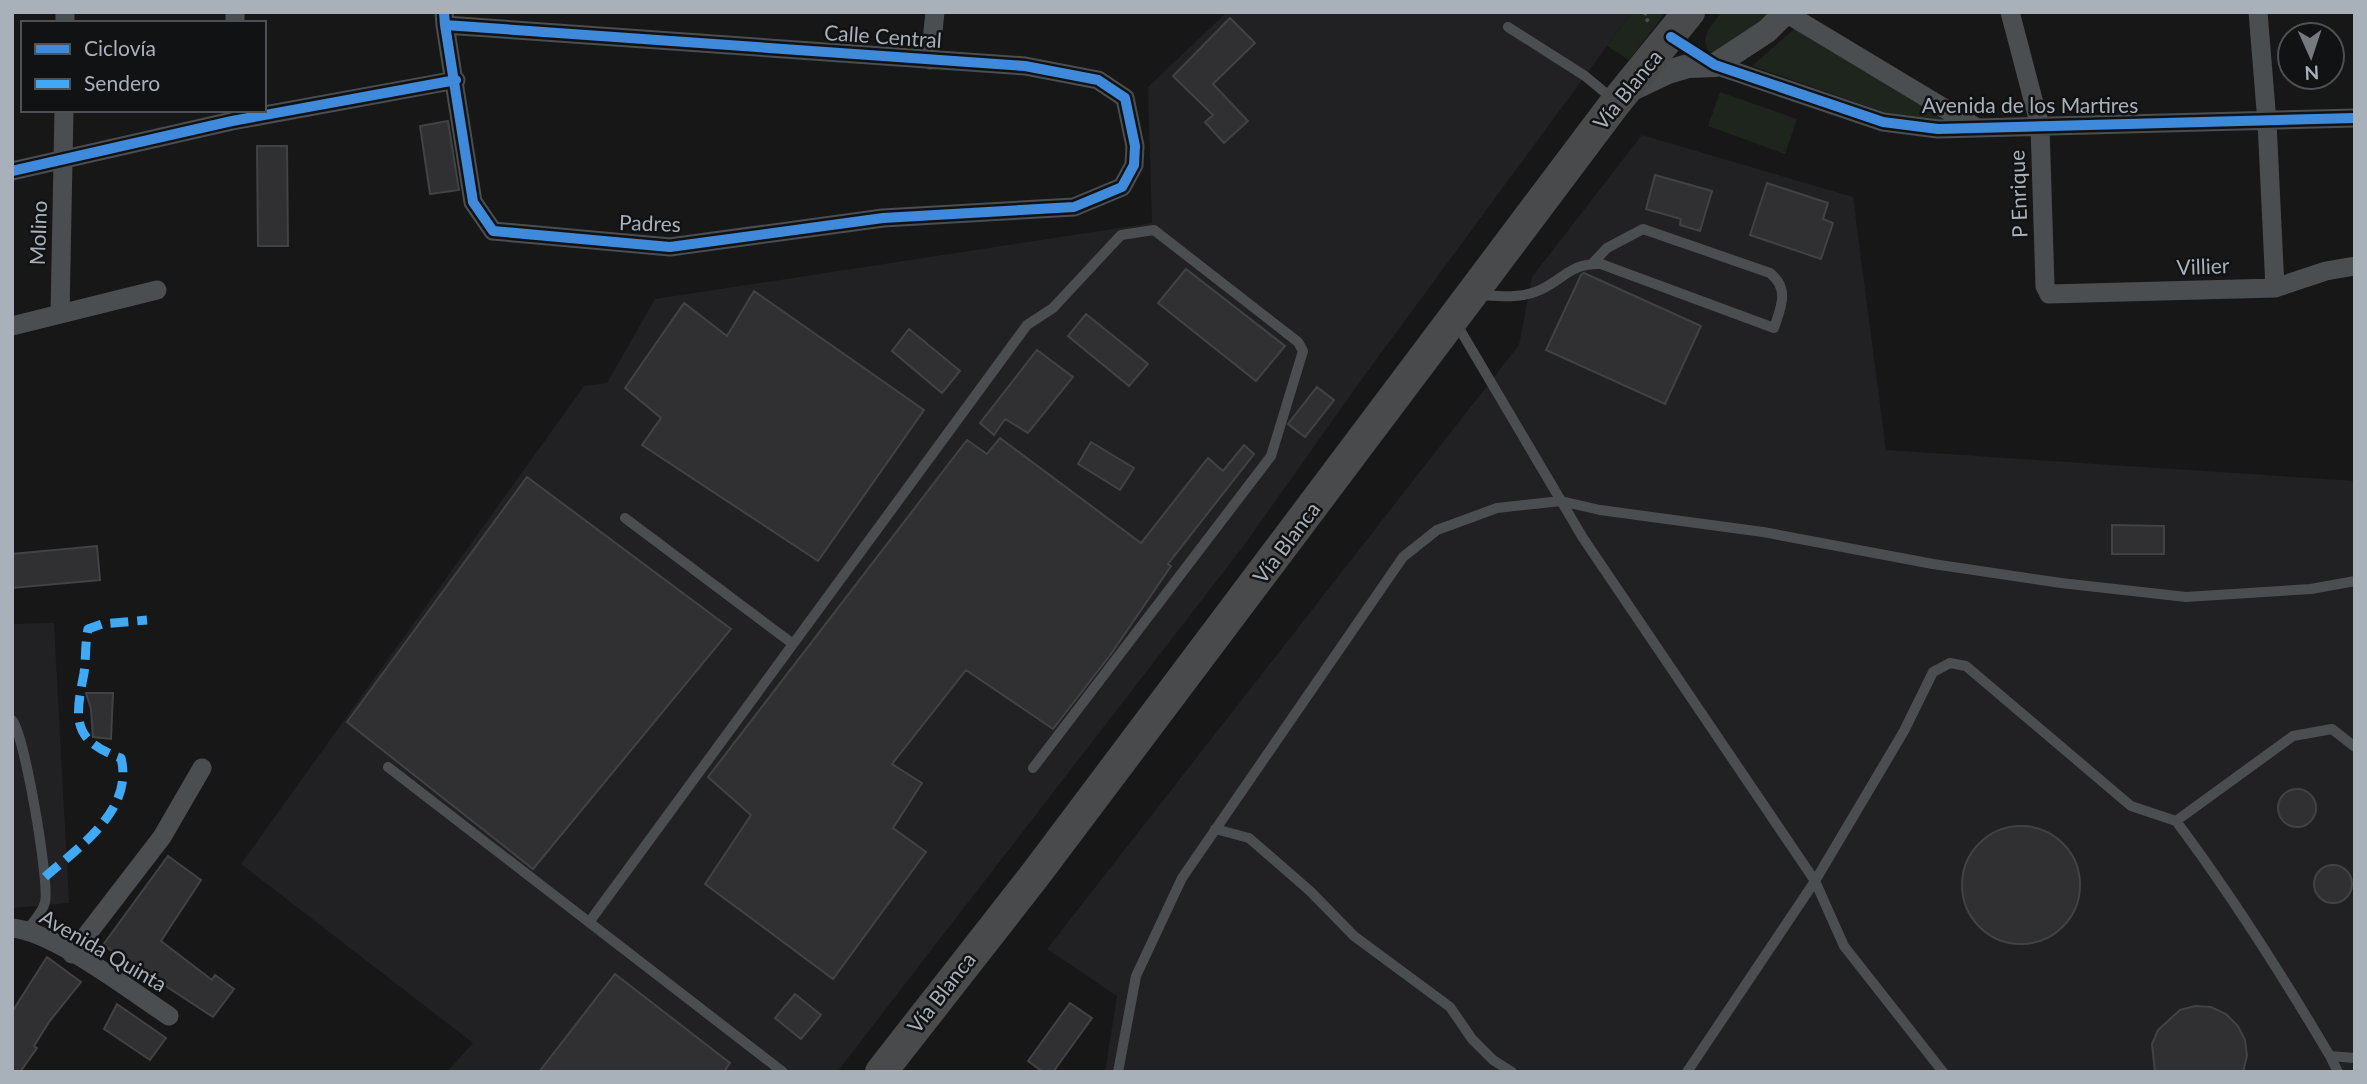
<svg xmlns="http://www.w3.org/2000/svg" width="2367" height="1084" font-family="Lato,sans-serif">
  <style>
    .built { fill: #212124 }
    .green { fill: #1d251d }
    .building { fill: #303032; stroke: #404244; stroke-width: 2 }
    .lines { fill: none; stroke-linecap: round; stroke-linejoin: round }
    .path { stroke: #4d4f52; stroke-width: 3.5; stroke-dasharray: 3.5 5; stroke-linecap: butt }
    .service { stroke: #4b4e51; stroke-width: 10 }
    .minor { stroke: #4b4e51; stroke-width: 19 }
    .tertiary { stroke: #4b4e51; stroke-width: 24 }
    .primary { stroke: #494a4c; stroke-width: 32 }
    .quiet { stroke: #3fa9f5; stroke-width: 9; stroke-dasharray: 18 9; stroke-linecap: butt }
    .cycleway-casing { stroke: #111214; stroke-width: 15 }
    .cycleway { stroke: #408adc; stroke-width: 10 }
    .labels { text-anchor: middle; stroke-width: 5; stroke-linejoin: round; paint-order: stroke }
    .street-label { font-size: 21px; fill: #a8b0b9; stroke: #111214 }
  </style>
  <rect width="100%" height="100%" fill="#171718"/>
  <path class="built" d="M1227 12H1632L1362 379 1242 548 837 1072H447L473 1043 241 864 584 386 607 383 655 299 1152 223 1148 87Z
    M1642 135 1853 197 1886 450 2355 481V1072H1105L1117 996 1047 949 1519 345 1532 277Z
    M54 623 69 903 12 908V624Z"/>
  <path class="green" d="M1632 12H1666L1629 60 1607 46Z
    M1722 12H1776L1720 51 1709 52C1699 36 1712 25 1722 12Z
    M1799 25 1959 124 1898 117 1752 66Z
    M1720 92 1797 119 1785 154 1708 126Z"/>
  <path class="building" d="M1230 18 1255 43 1213 84 1248 121 1224 143 1205 122 1213 115 1173 76Z
    M448 121 459 190 430 194 420 126Z
    M257 146H287L288 246H258Z
    M1655 175 1712 191 1700 231 1680 225 1681 219 1646 209Z
    M1767 183 1828 203 1823 219 1833 223 1821 259 1750 235Z
    M1186 269 1285 346 1256 381 1158 303Z
    M1584 273 1701 326 1665 404 1546 350 1581 275Z
    M754 291 924 410 818 561 642 445 661 418 625 388 684 303 727 336Z
    M1086 314 1148 364 1129 386 1068 336Z
    M909 329 960 371 942 393 892 351Z
    M1037 350 1073 377 1028 433 1005 419 994 435 980 423Z
    M1317 387 1334 400 1305 437 1288 424Z
    M1000 438 1141 543 1208 458 1223 471 1244 445 1254 454 1168 564 1171 566 1111 654 1053 729 966 670 892 764 922 783 893 828 926 852 833 979 705 884 751 815 708 777 967 440 987 454Z
    M1091 442 1134 468 1120 490 1078 464Z
    M527 477 731 629 533 869 347 722Z
    M2112 525 2164 526V554H2112Z
    M97 546 100 580 12 588V554Z
    M86 693H113L111 739 93 737 91 709Z
    M2278 808a19 19 0 1 1 38 0a19 19 0 1 1-38 0Z
    M1962 885a59 59 0 1 1 118 0a59 59 0 1 1-118 0Z
    M168 856 201 880 161 941 212 980 215 975 234 989 213 1017 103 945Z
    M2314 884a19 19 0 1 1 38 0a19 19 0 1 1-38 0Z
    M47 957 81 982 49 1022 34 1046 37 1048 20 1072H12V1012Z
    M615 974 730 1063 724 1072H539Z
    M795 994 821 1015 801 1039 775 1018Z
    M1070 1003 1092 1018 1053 1072H1043L1028 1061Z
    M117 1004 166 1038 150 1060 104 1029Z
    M2195 1006 2211 1007 2226 1014 2238 1026 2245 1040 2247 1056 2243 1072H2155L2152 1044 2158 1030 2180 1010Z"/>
  <g class="lines">
    <path class="path" d="M1646 12 1644 18 1652 23"/>
    <path class="service" d="M1508 27 1585 76 1614 100
      M1478 295C1499 296 1521 299 1540 290 1565 278 1571 263 1601 264L1774 328C1781 307 1790 289 1770 273L1643 229 1607 248 1592 264
      M1456 323 1583 538 1815 881 1844 946 1943 1072
      M625 518 793 644
      M12 720C24 732 50 883 45 902 43 912 33 922 27 930
      M2355 747 2332 729 2293 736 2176 821C2233 897 2282 975 2330 1056L2355 1058
      M388 767 783 1072
      M1215 829 1249 838 1310 891 1354 936 1450 1007 1472 1039 1493 1060 1512 1072
      M590 921 1027 325 1053 308 1121 235 1154 230 1298 342 1303 351 1271 456 1033 768
      M2330 1056 2338 1072
      M1118 1072 1136 976 1182 878 1403 557 1437 530 1497 508 1561 501 1600 510 1763 532 1933 564 2061 583 2186 597 2311 589 2355 581
      M1687 1072 1815 881 1904 731 1933 672 1950 663 1966 666 2131 806 2176 821"/>
    <path class="minor" d="M444 12 445 25 473 202 493 231 670 247 883 218 1074 207 1122 187 1134 165 1135 146 1125 98 1098 80 1025 66 445 25
      M2010 12 2040 126 2045 286 2049 294 2275 288 2326 271 2355 266
      M2258 12 2267 122 2275 288
      M1786 13 1977 128
      M65 23V12
      M235 23V12
      M930 60 935 12
      M1715 65 1883 122 1938 129 2355 118
      M12 171 232 121 456 80
      M60 314 64 110
      M12 326 157 290
      M12 928C55 932 131 991 169 1016
      M72 954 162 837 202 768"/>
    <path class="tertiary" d="M1628 91 1668 72 1688 66 1715 65 1767 31 1786 12"/>
    <path class="primary" d="M881 1072 1035 875 1616 102 1689 12"/>
    <path class="quiet" d="M45 877C79 847 134 810 121 758 71 740 75 719 84 673 86 659 85 644 88 629L102 624 147 620"/>
    <g class="cycleway-casing">
      <path id="cycleway" d="M444 12 445 25 473 202 493 231 670 247 883 218 1074 207 1122 187 1134 165 1135 146 1125 98 1098 80 1025 66 445 25
        M1671 37 1715 65 1883 122 1938 129 2355 118
        M12 171 232 121 456 80"/>
    </g>
    <use href="#cycleway" class="cycleway"/>
  </g>
  <g class="labels">
    <g class="street-label">
      <text transform="translate(883 37) rotate(4)" y="7">Calle Central</text>
      <text transform="translate(1628 90) rotate(-51)" y="7">Vía Blanca</text>
      <text x="2030" y="113">Avenida de los Martires</text>
      <text transform="translate(2019 194) rotate(-92)" y="7">P Enrique</text>
      <text transform="translate(650 224) rotate(2)" y="7">Padres</text>
      <text transform="translate(39 233) rotate(-88)" y="7">Molino</text>
      <text transform="translate(2203 267) rotate(-2)" y="7">Villier</text>
      <text transform="translate(1287 543) rotate(-53)" y="7">Vía Blanca</text>
      <text transform="translate(103 951) rotate(30)" y="7">Avenida Quinta</text>
      <text transform="translate(942 993) rotate(-52)" y="7">Vía Blanca</text>
    </g>
  </g>
  <rect width="2367" height="1084" fill="none" stroke="#a8b0b9" stroke-width="28"/>
  <rect x="21" y="21" width="245" height="91" fill="#111214" stroke="#4d5156" stroke-width="2"/>
  <rect x="35" y="44" width="35" height="10" fill="#408adc" stroke="#4d5156" stroke-width="2"/>
  <text x="84" y="56" font-size="21" fill="#a8b0b9">Ciclovía</text>
  <rect x="35" y="79" width="35" height="10" fill="#3fa9f5" stroke="#4d5156" stroke-width="2"/>
  <text x="84" y="91" font-size="21" fill="#a8b0b9">Sendero</text>
  <g transform="translate(2311 56) rotate(177)"><circle r="33" fill="#111214" stroke="#4d5156" stroke-width="2"/>
  <path d="M0-5L12 26L0 18L-12 26Z" fill="#757a81"/>
  <text y="-10" font-size="19" font-weight="bold" text-anchor="middle" fill="#a8b0b9">N</text>
  </g>
</svg>
